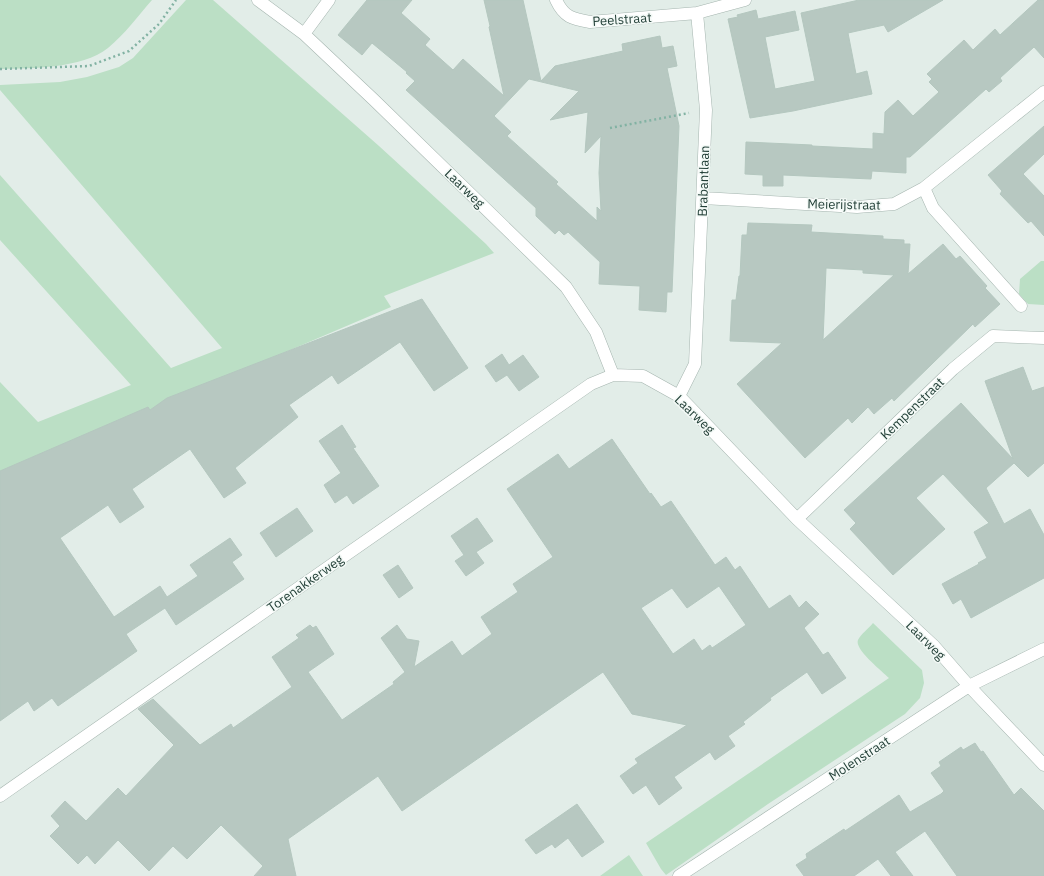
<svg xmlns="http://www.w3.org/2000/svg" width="1044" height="876" font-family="'IBM Plex Sans',sans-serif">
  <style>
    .green { fill: #bbdfc5 }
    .building { fill: #b7c8c1; stroke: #b4c7bf; fill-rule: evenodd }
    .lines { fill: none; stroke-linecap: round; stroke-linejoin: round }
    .minor-casing { stroke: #a5b5af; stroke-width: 13 }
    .path { stroke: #82b2a3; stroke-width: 2.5; stroke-dasharray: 2 3; stroke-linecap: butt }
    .minor { stroke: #fff; stroke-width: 12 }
    .labels { text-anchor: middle; stroke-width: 3; stroke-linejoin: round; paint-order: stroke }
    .street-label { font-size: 13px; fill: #223f37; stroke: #f3f9f6 }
  </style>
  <rect width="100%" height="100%" fill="#e2ede8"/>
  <path class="green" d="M0 0H152C138 16 125 34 108 48 81 69 32 68 0 69Z
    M186 0H213L379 146 486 244 494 253 384 296 391 307 0 474V382L38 422 131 385 0 240V175L171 368 222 348 0 90V85L60 82 87 77 119 67 133 58Z
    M1041 261H1044V305L1028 304 1019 294 1020 279Z
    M873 623 922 670 924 683 920 698 905 714 768 804 666 875 661 869 646 843 889 678C882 671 854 649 858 640 861 634 869 628 873 623Z
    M629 855 643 876H600Z"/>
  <path class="building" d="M367 0H412L401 13 430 39 425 45 453 70 463 59 504 96 489 27 490 26 484 0H523L541 81 555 66 623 51 622 44 660 36 662 48 673 46 677 66 667 68 679 126 672 292H667L666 312 639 310 640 286 599 284 600 262 568 232 564 235 559 230 555 234 536 216V208L406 90 415 81 406 73 407 72 372 43 362 55 338 35ZM529 79 579 91 550 120 588 112 585 153 601 136 599 173 601 211 597 207V221L556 184 558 182 507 136 511 132 494 116Z
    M859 0H943L888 32 884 25 848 33 856 74 867 71 872 94 793 111 750 118 728 19 738 17 737 15 756 10 758 19 795 11 799 30 765 37 775 89 815 81 801 13Z
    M1038 0H1044V58L1034 47 1000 78 1002 81 989 92 986 89 910 157H906V173L872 171 871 179 783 175V186H763V175L745 174 746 142 812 145V146L873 149V133L884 134 885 112 898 100 913 116 939 92 929 82 932 79 927 74 964 40 973 50 995 29 1000 35Z
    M1044 126V154L1023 174 1044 196V236L1031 221 1028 223 1000 194 1002 191 988 175Z
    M748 223 812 225 811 232 883 236V239L904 240V244H910L908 274 943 244 956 259 960 256 987 286 985 288 1000 304 975 327 973 324 894 401 892 398 874 414 868 407 852 423 848 418 805 458 737 384 782 343 730 341 732 300H736L739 276H740L742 235H747ZM826 268 863 270V273L894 275 823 340Z
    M422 299 468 368 434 391 400 342 338 384 332 375 289 405 298 417 235 468 246 483 224 498 190 449 132 489 144 507 120 523 108 505 60 538 114 617 160 586 167 597 198 576 190 565 230 538 242 555 232 562 244 579 176 625 165 608 126 634 137 651 58 706 52 698 34 711 28 701 0 721V471L148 407 150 410 167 398Z
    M502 354 509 365 523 355 539 377 519 391 507 375 496 382 485 366Z
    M1023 367 1032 391 1044 387V463L1028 477 1014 463 986 488 1004 524 1030 509 1044 535V578L971 618 961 599 953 604 942 584 979 564 978 563 987 558 974 532 989 523 943 474 916 498 945 529 893 575 850 529 856 523 844 510 961 403 1013 459 985 381Z
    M342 425 356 447 353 448 379 486 353 504 347 495 335 503 324 485 341 473 319 441Z
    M612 439 650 494 651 493 661 507 671 501 715 565 726 557 735 570 740 566 769 609 790 595 799 608 806 601 819 614 804 628 823 655 828 652 846 678 822 694 807 672 770 698 771 700 743 722 745 724 728 736 735 746 715 760 710 752 674 777 682 788 659 805 646 785 633 794 620 776 638 763 635 759 687 725 632 714 603 672 402 811 378 776 288 839 296 876H254L263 866 221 825 187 859 173 846 149 871 118 840 95 864 87 855 78 864 50 836 60 826 51 816 65 801 86 821 118 788 126 796 174 745 138 709 153 699 200 745 231 724 233 728 292 687 272 657 299 638 296 635 310 625 313 628 316 626 334 654 308 672 342 720 394 684 393 682 405 672 381 638 397 625 407 639 419 641 414 667 452 641 462 656 492 634 481 617 518 592 513 584 553 557 507 489 558 454 569 469ZM719 586 746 625 712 648 710 645 702 651 694 639 673 654 641 608 672 588 687 608Z
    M297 508 313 531 276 557 260 533Z
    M477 518 493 541 476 552 484 563 466 576 455 561 464 555 451 536Z
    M398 565 413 588 399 598 383 575Z
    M975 743 981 752 983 751 1014 795 1021 788 1044 811V876H957L925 831 895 852 913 876H891L878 859 854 876H804L796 865 807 858 806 854 844 829 845 831 899 795 910 812 941 794 944 791 931 773 941 766 939 762 961 747 963 750Z
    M577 804 604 842 582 857 568 838 555 848 552 844 536 854 525 840Z"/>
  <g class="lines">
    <g class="minor-casing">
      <path id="minor" d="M258 0 304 34 374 100 566 287 596 332 613 375 643 376 679 396 797 519 934 646 969 686 1044 765
        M556 0C564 17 572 19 590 22L697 13
        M304 34 329 0
        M924 188 933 208 1021 306
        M703 198 857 207 894 204 924 188 1044 92
        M679 396 695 364 706 110 697 13 745 0
        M797 519 953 369 993 336 1044 338
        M0 796 591 384 613 375
        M679 876 969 686 1044 649"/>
    </g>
    <path class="path" d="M0 69 89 66 129 51 159 24 176 0
      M610 128 689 113"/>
    <use href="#minor" class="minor"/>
  </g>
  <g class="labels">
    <g class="street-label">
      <text transform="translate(622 19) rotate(-4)" y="5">Peelstraat</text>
      <text transform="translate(703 181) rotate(-88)" y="5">Brabantlaan</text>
      <text transform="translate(465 188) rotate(44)" y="5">Laarweg</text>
      <text transform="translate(844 204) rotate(1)" y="5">Meierijstraat</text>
      <text transform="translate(912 408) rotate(-44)" y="5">Kempenstraat</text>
      <text transform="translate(695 414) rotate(44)" y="5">Laarweg</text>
      <text transform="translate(305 583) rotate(-35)" y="5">Torenakkerweg</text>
      <text transform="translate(926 640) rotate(45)" y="5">Laarweg</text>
      <text transform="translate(859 758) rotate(-33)" y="5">Molenstraat</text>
    </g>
  </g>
</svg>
